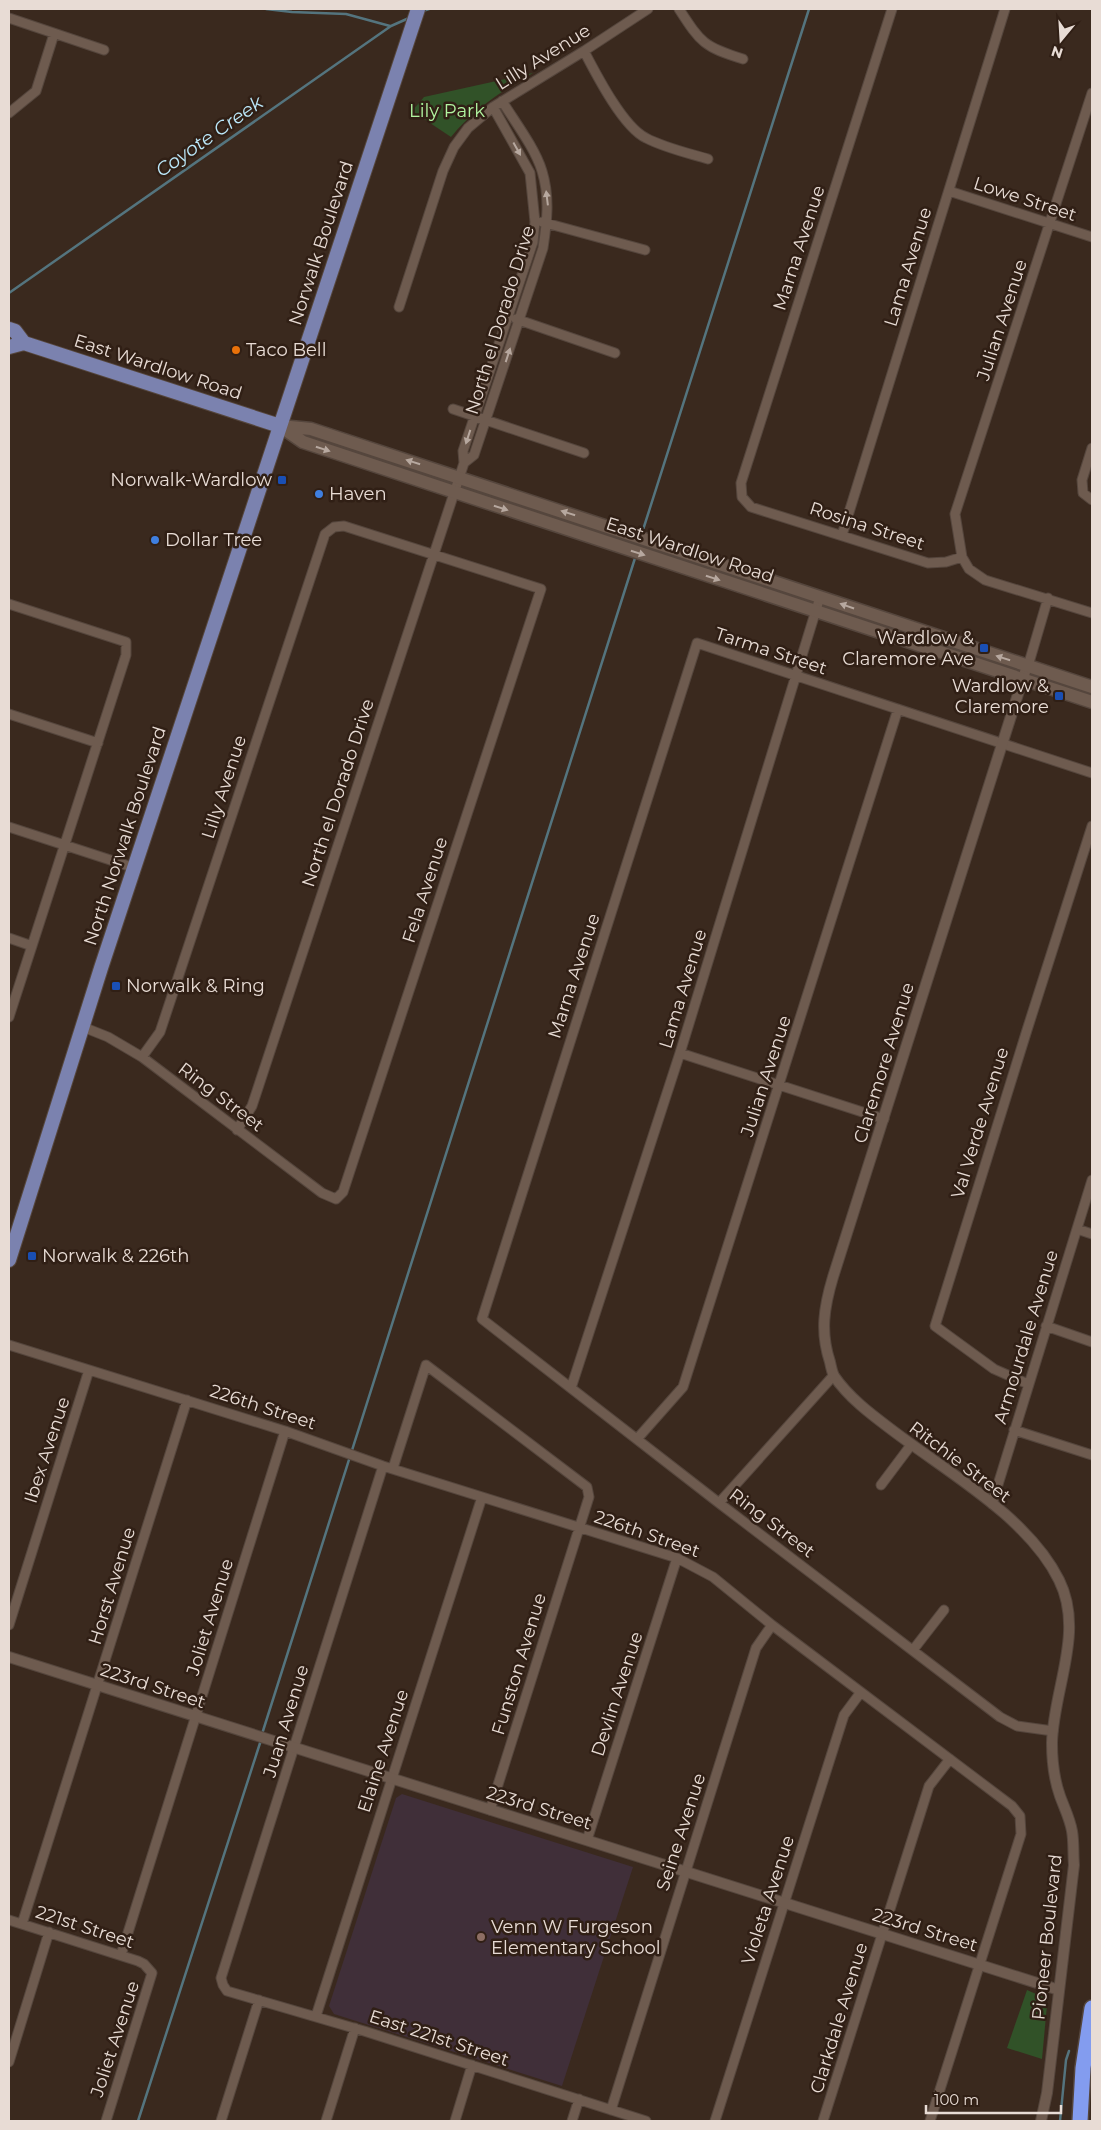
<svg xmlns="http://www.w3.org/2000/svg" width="1101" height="2130" font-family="Montserrat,sans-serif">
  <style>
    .education { fill: #402f39 }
    .green { fill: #315228 }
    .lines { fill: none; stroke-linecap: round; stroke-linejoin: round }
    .stream { stroke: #54747e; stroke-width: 2.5 }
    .minor-casing { stroke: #55463d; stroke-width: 11 }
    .tertiary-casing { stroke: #55463d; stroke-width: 12 }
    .secondary-casing { stroke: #55463d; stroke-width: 15 }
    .primary-casing { stroke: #55463d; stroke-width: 16 }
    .motorway-casing { stroke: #55463d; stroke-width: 18 }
    .minor { stroke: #6e5b4f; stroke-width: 9 }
    .tertiary { stroke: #6e5b4f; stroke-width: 10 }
    .secondary { stroke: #6e5b4f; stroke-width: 12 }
    .primary { stroke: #7b82af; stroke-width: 14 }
    .motorway { stroke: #839cef; stroke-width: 15 }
    .oneway { fill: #b7a89f }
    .food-dot { fill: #e8710a; stroke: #301f15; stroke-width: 2 }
    .transit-dot { fill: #1a4fb4; stroke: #301f15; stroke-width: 2 }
    .shop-dot { fill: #3f7fe0; stroke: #301f15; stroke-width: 2 }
    .education-dot { fill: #8d6e63; stroke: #301f15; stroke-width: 2 }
    .labels { text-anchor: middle; stroke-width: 5; stroke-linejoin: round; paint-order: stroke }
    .street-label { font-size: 18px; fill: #e8dcd5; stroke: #301f15 }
    .park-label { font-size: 18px; fill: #b1f4a0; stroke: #301f15 }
    .poi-label { font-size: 18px; fill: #e8dcd5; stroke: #301f15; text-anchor: start }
    .water-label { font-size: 19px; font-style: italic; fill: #bce9fb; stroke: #301f15 }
  </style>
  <rect width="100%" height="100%" fill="#3a291e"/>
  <path class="education" d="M402 1794 633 1867 562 2086 334 2014 329 2006 396 1798Z"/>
  <path class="green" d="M533 73C502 91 474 109 451 137L412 111 424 97Z
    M1027 1990 1045 1998 1047 2005 1042 2059 1007 2048Z"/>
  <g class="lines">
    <path class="stream" d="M266 9 292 12 346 14 390 26
      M423 11 429 9
      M9 293 391 26 409 18
      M642 533 809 9
      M262 1734 636 555
      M138 2121 261 1740
      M1060 2121 1066 2060 1069 2051"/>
    <g class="minor-casing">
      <path id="minor" d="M679 9C701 43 704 47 743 59
        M892 9 741 483 742 497 751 507 928 563 946 562 962 557 969 569 985 580 1092 613
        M9 18 104 50
        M584 51C596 74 623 127 646 138 665 148 688 153 708 159
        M9 113 36 91 54 34
        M949 191 1092 237
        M542 222 645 250
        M399 307 443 171 454 147 468 128 493 107 584 51 648 9
        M516 319 615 353
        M453 409 584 453
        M1092 448 1082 480 1083 493 1092 500
        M464 463 474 455 543 248C547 222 550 197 542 171 535 148 515 122 502 101
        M842 535 1005 9
        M962 557 955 514 1092 93
        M9 604 126 642V655L9 1017
        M1028 666 1048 598
        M9 714 98 743
        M9 827 135 868
        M9 938 32 946
        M83 1027 108 1037 142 1057 322 1193 336 1199 343 1192 541 589 344 526 334 527 325 534 160 1032 142 1057
        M680 1053 884 1119
        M237 1130 252 1106 464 463 463 451 533 242 535 222 530 173 493 107
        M1077 1229 1092 1234
        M1046 1326 1092 1342
        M9 1345 285 1431 383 1466 677 1558 713 1577 772 1625 1012 1806 1020 1816 1021 1834 930 2121
        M1028 1384 994 1369 935 1326 1027 1030 1092 826
        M571 1388 680 1053 820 597
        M1014 1430 1092 1455
        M637 1439 683 1387 898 709
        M383 1466 221 1978 223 1985 227 1991 364 2031 646 2121
        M393 1468 426 1365 587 1487 589 1497 490 1810
        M881 1485 911 1445
        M719 1503 834 1375
        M992 1504 1092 1180
        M9 1625 89 1370
        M913 1650 944 1610
        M1053 1731 1017 1726 1000 1717 719 1503 482 1319 697 643 1092 773
        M587 1840 677 1558
        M9 1920 138 1961 144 1964 152 1973 106 2121
        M22 1924 187 1400
        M121 1955 285 1431
        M316 2016 482 1497
        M9 2062 49 1932
        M611 2110 756 1648 772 1625
        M221 2121 259 2000
        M326 2121 355 2028
        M455 2121 472 2065
        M572 2121 579 2099
        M715 2121 844 1715 861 1692
        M823 2121 929 1786 950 1759"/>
    </g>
    <g class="tertiary-casing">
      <path id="tertiary" d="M1025 672 833 1277C824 1307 820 1332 830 1362 831 1367 832 1372 834 1376 849 1398 872 1415 892 1430 947 1472 1028 1517 1059 1580 1085 1632 1053 1690 1052 1743 1052 1761 1054 1779 1060 1796 1064 1807 1070 1819 1072 1831 1074 1842 1073 1854 1074 1865L1047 2093 1041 2121
        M9 1657 1059 1990"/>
    </g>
    <g class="secondary-casing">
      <path id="secondary" d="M280 426 303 442 1092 702
        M280 426 311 429 1092 687"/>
    </g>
    <g class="primary-casing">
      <path id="primary" d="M9 329 15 331 24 343
        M9 347 24 343 280 426
        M9 1260 101 968 418 9"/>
    </g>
    <g class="motorway-casing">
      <path id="motorway" d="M1080 2121 1083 2068 1092 2008"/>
    </g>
    <use href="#minor" class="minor"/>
    <use href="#tertiary" class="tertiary"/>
    <use href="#secondary" class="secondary"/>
    <use href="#primary" class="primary"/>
    <use href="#motorway" class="motorway"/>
  </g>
  <defs><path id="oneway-solid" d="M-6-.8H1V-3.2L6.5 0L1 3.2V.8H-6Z" transform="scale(1.25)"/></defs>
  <g class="oneway">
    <use href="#oneway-solid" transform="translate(517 149) rotate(61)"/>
    <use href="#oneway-solid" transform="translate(547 198) rotate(-97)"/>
    <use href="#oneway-solid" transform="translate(508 355) rotate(-72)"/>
    <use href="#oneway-solid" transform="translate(468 437) rotate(108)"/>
    <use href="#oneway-solid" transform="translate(323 449) rotate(18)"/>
    <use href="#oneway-solid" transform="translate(413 462) rotate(-162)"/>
    <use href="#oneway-solid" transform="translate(501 508) rotate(18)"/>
    <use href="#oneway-solid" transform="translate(568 513) rotate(-162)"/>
    <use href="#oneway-solid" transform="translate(638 553) rotate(18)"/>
    <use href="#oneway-solid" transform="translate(713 578) rotate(18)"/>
    <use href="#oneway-solid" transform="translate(847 606) rotate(-161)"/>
    <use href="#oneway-solid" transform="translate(1003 658) rotate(-162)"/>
  </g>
  <circle class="food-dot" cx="236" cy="350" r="5"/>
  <g class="transit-dot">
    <rect x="277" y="475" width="10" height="10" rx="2.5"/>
    <rect x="979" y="643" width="10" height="10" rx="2.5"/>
    <rect x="1054" y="691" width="10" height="10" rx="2.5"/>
    <rect x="111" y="981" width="10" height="10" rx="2.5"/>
    <rect x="27" y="1251" width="10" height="10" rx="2.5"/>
  </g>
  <g class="shop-dot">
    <circle cx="319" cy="494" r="5"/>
    <circle cx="155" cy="540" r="5"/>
  </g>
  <circle class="education-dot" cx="481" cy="1937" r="5"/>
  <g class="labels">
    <g class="street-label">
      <text transform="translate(543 57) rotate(-32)" y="6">Lilly Avenue</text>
      <text transform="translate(1025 199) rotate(18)" y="6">Lowe Street</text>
      <text transform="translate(321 243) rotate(-72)" y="6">Norwalk Boulevard</text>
      <text transform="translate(799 248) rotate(-72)" y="6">Marna Avenue</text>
      <text transform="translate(908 267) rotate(-73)" y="6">Lama Avenue</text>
      <text transform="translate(500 320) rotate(-73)" y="6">North el Dorado Drive</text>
      <text transform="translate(1002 320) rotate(-72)" y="6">Julian Avenue</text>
      <text transform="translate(158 367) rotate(18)" y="6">East Wardlow Road</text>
      <text transform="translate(867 526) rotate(18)" y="6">Rosina Street</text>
      <text transform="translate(690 550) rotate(18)" y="6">East Wardlow Road</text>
      <text transform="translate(771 651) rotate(18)" y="6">Tarma Street</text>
      <text transform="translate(224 787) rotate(-72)" y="6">Lilly Avenue</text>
      <text transform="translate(338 793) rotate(-72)" y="6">North el Dorado Drive</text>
      <text transform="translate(125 836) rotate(-72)" y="6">North Norwalk Boulevard</text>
      <text transform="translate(425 890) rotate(-72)" y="6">Fela Avenue</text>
      <text transform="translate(574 976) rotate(-72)" y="6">Marna Avenue</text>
      <text transform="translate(683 989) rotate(-73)" y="6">Lama Avenue</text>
      <text transform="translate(884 1063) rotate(-73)" y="6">Claremore Avenue</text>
      <text transform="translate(766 1076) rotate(-72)" y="6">Julian Avenue</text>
      <text transform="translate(221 1097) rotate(37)" y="6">Ring Street</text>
      <text transform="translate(980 1123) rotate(-73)" y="6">Val Verde Avenue</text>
      <text transform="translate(1026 1337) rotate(-73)" y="6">Armourdale Avenue</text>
      <text transform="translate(263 1407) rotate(18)" y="6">226th Street</text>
      <text transform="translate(47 1450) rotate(-72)" y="6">Ibex Avenue</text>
      <text transform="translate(960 1462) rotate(37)" y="6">Ritchie Street</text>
      <text transform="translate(772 1523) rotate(37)" y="6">Ring Street</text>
      <text transform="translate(647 1534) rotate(19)" y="6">226th Street</text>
      <text transform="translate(112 1586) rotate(-73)" y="6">Horst Avenue</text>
      <text transform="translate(210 1617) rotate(-73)" y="6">Joliet Avenue</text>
      <text transform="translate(519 1664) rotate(-73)" y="6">Funston Avenue</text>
      <text transform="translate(153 1686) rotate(18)" y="6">223rd Street</text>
      <text transform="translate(617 1694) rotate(-72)" y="6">Devlin Avenue</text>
      <text transform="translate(286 1721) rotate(-73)" y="6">Juan Avenue</text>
      <text transform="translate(383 1751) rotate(-72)" y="6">Elaine Avenue</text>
      <text transform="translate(539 1808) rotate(17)" y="6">223rd Street</text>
      <text transform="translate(681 1832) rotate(-72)" y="6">Seine Avenue</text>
      <text transform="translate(768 1900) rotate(-72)" y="6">Violeta Avenue</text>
      <text transform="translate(85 1927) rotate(18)" y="6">221st Street</text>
      <text transform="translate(925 1930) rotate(17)" y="6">223rd Street</text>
      <text transform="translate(1047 1937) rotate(-84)" y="6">Pioneer Boulevard</text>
      <text transform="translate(839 2018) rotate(-73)" y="6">Clarkdale Avenue</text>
      <text transform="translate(439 2038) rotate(18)" y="6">East 221st Street</text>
      <text transform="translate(115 2039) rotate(-72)" y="6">Joliet Avenue</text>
    </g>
    <g class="park-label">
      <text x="447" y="117">Lily Park</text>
    </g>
    <g class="poi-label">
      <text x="246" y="356">Taco Bell</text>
      <text x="272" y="486" text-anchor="end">Norwalk-Wardlow</text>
      <text x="329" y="500">Haven</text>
      <text x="165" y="546">Dollar Tree</text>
      <text x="974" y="644" text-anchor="end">Wardlow &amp;<tspan x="974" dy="21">Claremore Ave</tspan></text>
      <text x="1049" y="692" text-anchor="end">Wardlow &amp;<tspan x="1049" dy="21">Claremore</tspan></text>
      <text x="126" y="992">Norwalk &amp; Ring</text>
      <text x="42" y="1262">Norwalk &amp; 226th</text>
      <text x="491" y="1933">Venn W Furgeson<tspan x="491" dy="21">Elementary School</tspan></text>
    </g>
    <g class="water-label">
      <text transform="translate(209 136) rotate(-35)" y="7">Coyote Creek</text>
    </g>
  </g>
  <rect width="1101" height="2130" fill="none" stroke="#e8dcd5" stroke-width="20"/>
  <g transform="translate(1061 40) rotate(198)" stroke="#301f15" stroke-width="4" paint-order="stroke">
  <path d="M0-4L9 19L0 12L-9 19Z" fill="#e8dcd5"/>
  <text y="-8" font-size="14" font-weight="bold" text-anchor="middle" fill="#e8dcd5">N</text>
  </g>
  <path d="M926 2105v8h135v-8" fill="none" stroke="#e8dcd5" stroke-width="2.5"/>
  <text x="934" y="2105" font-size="15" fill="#e8dcd5" stroke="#301f15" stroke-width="4" paint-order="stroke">100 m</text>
</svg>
